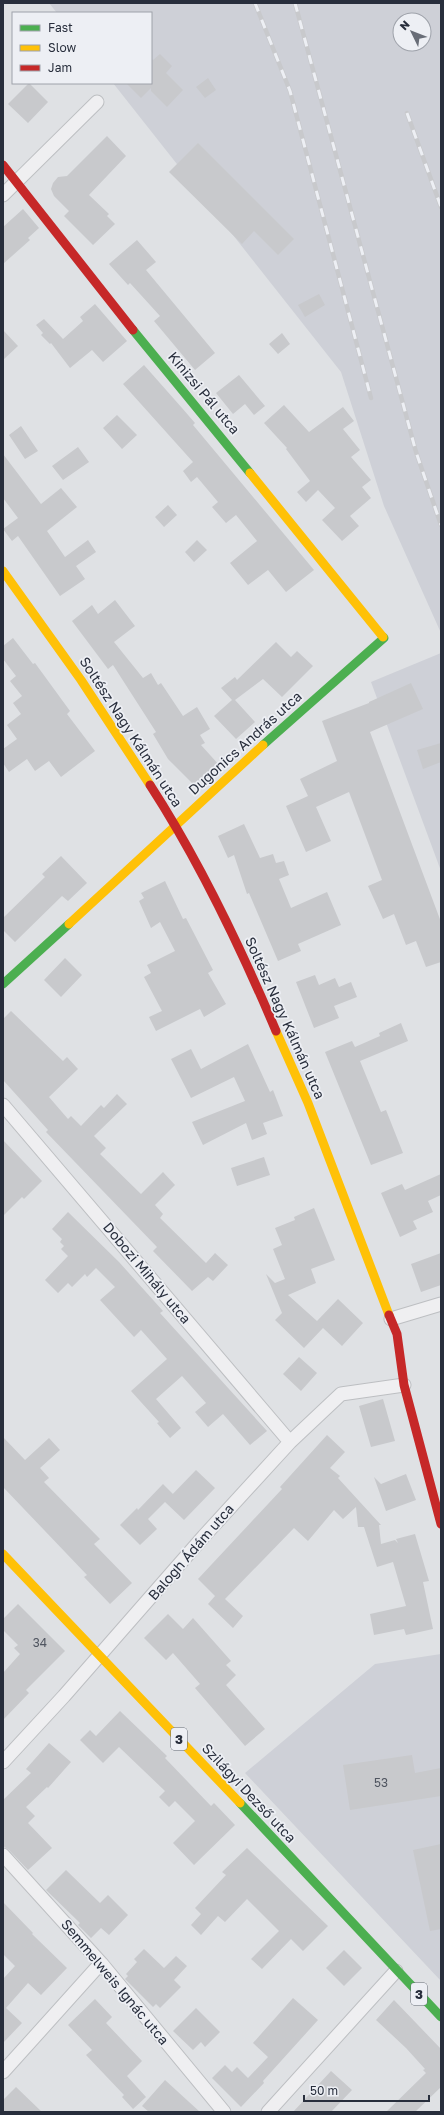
<svg xmlns="http://www.w3.org/2000/svg" width="444" height="2115" font-family="'Golos Text',sans-serif">
  <style>
    .built { fill: #ced0d7; fill-rule: evenodd }
    .building { fill: #c8c9cc }
    .lines { fill: none; stroke-linecap: round; stroke-linejoin: round }
    .street-casing { stroke: #bdbfc2; stroke-width: 15 }
    .street { stroke: #efeff1; stroke-width: 13 }
    .fast { stroke: #4caf50; stroke-width: 9 }
    .slow { stroke: #ffc107; stroke-width: 9 }
    .jam { stroke: #c62828; stroke-width: 9 }
    .rail-casing { stroke: #c8c9cc; stroke-width: 4.5 }
    .rail { stroke: #edeff4; stroke-width: 3; stroke-dasharray: 9; stroke-linecap: butt }
    .labels { text-anchor: middle; stroke-width: 3.5; stroke-linejoin: round; paint-order: stroke }
    .number-label { font-size: 12px; fill: #515661 }
    .shield { fill: #edeff4; stroke: #636873; stroke-width: 1 }
    .shield-label { font-size: 13px; font-weight: bold; fill: #282e3c }
    .street-label { font-size: 14px; fill: #282e3c; stroke: #edeff4 }
  </style>
  <rect width="100%" height="100%" fill="#dfe1e4"/>
  <path class="built" d="M49 3H441V633L384 506 341 372 113 83H151V13H57ZM400 20H424V44H400Z
    M441 653V871L371 682Z
    M441 1654V1981L245 1773 375 1664Z"/>
  <path class="building" d="M160 54 172 66 166 73 183 90 167 107 151 91V88L141 98 126 83H151V58L153 60Z
    M208 78 216 90 205 98 196 87Z
    M29 83 48 102 28 123 8 104Z
    M107 136 126 156 89 195 109 214 107 216 115 224 93 245 64 216 69 211 54 196 51 189 53 183 58 177 67 176Z
    M198 143 294 239 278 255 254 231 242 244 169 172Z
    M23 209 39 228 28 238 30 240 3 264V227Z
    M137 240 156 262 146 270 215 353 195 370 154 321 160 316 130 283 128 285 109 264Z
    M319 294 325 305 305 317 298 305Z
    M95 304 127 341 103 362 92 350 70 368 51 343 50 344 41 335 43 333 36 325 44 319 63 339 83 321 80 317Z
    M3 330 18 346 3 360Z
    M282 333 290 344 278 354 269 344Z
    M144 365 182 408 195 423 193 425 314 570 286 592 268 570 248 585 230 563 257 541 236 515 226 523 212 507 218 502 197 477 191 482 183 471 193 462 123 384Z
    M239 375 265 406 254 415 245 404 233 414 216 393Z
    M284 405 309 432 343 407 354 421 343 429 360 450 351 457 371 480 362 487 371 498 350 516 359 526 342 541 322 520 335 508 318 490 306 502 297 492 310 481 286 449 287 448 264 423Z
    M117 415 137 435 122 449 103 428Z
    M21 426 38 451 25 459 9 435Z
    M78 447 89 462 63 480 52 466Z
    M3 454 41 504 61 488 77 507 47 531 65 557 88 540 96 552 76 566 85 579 60 596 18 536 12 541 3 529 18 518 3 498Z
    M168 505 177 515 164 527 155 517Z
    M197 540 207 550 194 562 185 552Z
    M115 600 135 626 114 642 143 678 151 673 158 685 161 683 183 716 197 707 210 729 200 735 205 743 201 745 220 766 197 788 168 759 153 734 156 732 113 665 108 669 72 621 92 605 98 614Z
    M13 638 33 664 35 663 70 711 67 714 95 751 61 777 49 761 35 771 27 759 9 772 3 763V749L17 739 7 725 21 714 13 703 22 696 10 681 16 676 3 659V646Z
    M276 642 291 657 297 651 313 666 282 697 263 679 235 700 255 722 236 739 214 716 232 700 221 688 235 677 237 680Z
    M411 683 423 709 370 732 441 922V962L426 967 416 941 406 945 394 914 383 919 368 886 382 880 349 792 316 807 331 841 306 852 286 806 308 796 300 779 337 761 322 721 369 703V702Z
    M441 743V762L423 769 417 750Z
    M244 824 260 858 273 854 276 863 284 861 289 875 279 879 291 908 327 892 341 925 298 944 301 951 278 961 249 893 247 894 234 855 228 858 218 836Z
    M61 856 87 883 68 901 62 896 15 942 3 930V918L45 877 42 874Z
    M165 881 183 919 186 918 213 970 208 973 226 1004 204 1017 200 1009 156 1031 149 1017 162 1011 144 977 151 973 147 965 175 951 160 922 151 928 139 901 144 898 141 893Z
    M65 958 82 975 61 997 44 980Z
    M315 975 319 985 335 978 339 987 351 982 357 997 334 1006 339 1018 314 1028 296 982Z
    M11 1011 63 1061 67 1057 78 1069 49 1097 68 1119 71 1116 81 1126 101 1105 104 1108 117 1094 127 1104 94 1136 106 1148 100 1154 141 1194 163 1172 175 1185 155 1205 163 1214 160 1218 206 1263 215 1253 228 1265 213 1281 208 1277 192 1291 153 1251 157 1247 46 1132 48 1130 3 1080V1019Z
    M401 1023 408 1041 360 1061 381 1112 386 1110 403 1153 371 1165 325 1052 352 1041 355 1047 380 1036 379 1033Z
    M248 1044 270 1092 273 1090 283 1116 263 1123 267 1134 252 1140 246 1123 203 1145 192 1122 245 1101 234 1077 191 1098 171 1059 191 1049 201 1069Z
    M3 1140 42 1181 24 1199 22 1197 3 1216Z
    M264 1157 270 1175 237 1186 231 1168Z
    M441 1174V1195L428 1201 433 1212 413 1221 417 1229 400 1237 381 1193 402 1184 405 1190Z
    M314 1208 335 1260 311 1269 316 1283 288 1295 317 1321 338 1299 363 1323 342 1346 323 1328 304 1348 275 1320 282 1313 266 1274 275 1283 285 1279 273 1249 282 1245 275 1228 295 1220 294 1217Z
    M68 1212 119 1262 163 1311 160 1313 267 1431 250 1445 223 1414 208 1427 195 1412 206 1403 182 1376 156 1399 181 1428 170 1438 157 1423 159 1422 131 1391 167 1359 141 1330 134 1337 100 1300 115 1287 96 1268 87 1277 85 1274 72 1287 68 1283 58 1293 45 1280 68 1256 61 1249 64 1246 60 1242 62 1239 52 1229Z
    M441 1253V1285L421 1292 411 1264Z
    M299 1357 317 1373 301 1391 283 1374Z
    M383 1399 395 1441 371 1447 359 1406Z
    M327 1435 345 1452 330 1468 340 1476 338 1478 381 1525H379L381 1544 395 1540 398 1543 396 1539 415 1534 429 1581 423 1582 433 1629 406 1635 404 1629 374 1635 370 1614 406 1606 393 1562 377 1567 364 1527H358L356 1507 343 1519 334 1510 308 1541 294 1528 225 1599 243 1616 233 1628 208 1604 215 1596 198 1579 282 1489 280 1487Z
    M3 1437 25 1460 49 1438 60 1450 40 1468 49 1478 44 1482 100 1539 94 1544 132 1583 110 1604 84 1577 87 1575 3 1487Z
    M196 1470 215 1488 184 1520 165 1502Z
    M406 1474 416 1500 386 1511 374 1477 381 1484Z
    M163 1484 173 1494 148 1519 157 1529 140 1545 120 1525 137 1508 138 1510Z
    M18 1604 65 1651 26 1690 29 1693 3 1720V1673L20 1654 14 1648 18 1645 3 1630V1619Z
    M168 1614 183 1629 193 1618 231 1661 226 1665 236 1675 226 1685 265 1729 245 1746 195 1688 200 1684 173 1653 166 1660 144 1638Z
    M120 1711 167 1756 165 1758 211 1806 214 1803 235 1825 194 1865 173 1843 195 1821 175 1801 169 1807 159 1797 165 1791 119 1747 103 1763 80 1740 90 1730 96 1736Z
    M49 1743 71 1762 48 1788 47 1787 26 1807 35 1816 28 1823 52 1848 28 1870 9 1850 3 1846V1800L31 1773 26 1769Z
    M412 1755 415 1773 441 1768V1796L350 1810 343 1765Z
    M441 1844V1929L430 1931 413 1850Z
    M247 1848 328 1926 303 1951 291 1939 262 1969 251 1959 279 1931 247 1899 225 1922 218 1916 201 1935 191 1925 201 1914 195 1908 226 1875 222 1872Z
    M66 1870 100 1903 108 1895 128 1915 109 1935 101 1928 91 1938 78 1925 80 1923 46 1890Z
    M3 1902 33 1933 32 1934 67 1968 41 1995 28 1983 6 2008 22 2023 3 2043V1979L15 1966 3 1954Z
    M144 1949 164 1968 176 1956 187 1966 174 1980 181 1987 160 2008 156 2004 153 2007 125 1979 128 1976 126 1974 137 1962 134 1959Z
    M344 1950 362 1968 344 1986 326 1968Z
    M293 1998 318 2020 263 2081 264 2083 241 2107 212 2078 225 2065 232 2072 237 2067 248 2078 268 2057 253 2043Z
    M95 1999 112 2017 106 2023 142 2061 127 2076 146 2097 133 2109 122 2097 124 2095 86 2055 92 2050 68 2025Z
    M394 2000 441 2049V2087L415 2112H386L426 2073 423 2070 425 2069 406 2048 376 2020Z
    M196 2008 220 2032 205 2047 201 2042 193 2050 173 2031Z
    M331 2071 352 2090 331 2112H293Z
    M165 2080 200 2112H149L142 2106Z
    M16 2087 42 2112H3V2100Z"/>
  <g class="lines">
    <g class="street-casing">
      <path id="street" d="M3 195 97 102
        M3 1105 290 1442
        M391 1319 441 1304
        M3 1762 64 1696 204 1536 290 1442 341 1394 404 1385
        M3 1855 101 1963 224 2112
        M3 2072 101 1963
        M268 2112 396 1971"/>
    </g>
    <use href="#street" class="street"/>
    <path class="fast" d="M133 330 250 473
      M263 745 384 638 383 637
      M3 984 69 924
      M240 1803 441 2017"/>
    <path class="slow" d="M250 473 383 637
      M3 571 81 680 150 785
      M69 924 263 745
      M276 1031 308 1103 389 1315
      M3 1554 240 1803"/>
    <path class="jam" d="M3 165 133 330
      M150 785C200 862 240 946 276 1031
      M389 1315 397 1334 404 1385 441 1524"/>
    <g class="rail-casing">
      <path id="rail" d="M255 3 290 91 371 398
        M295 3 416 452 441 525
        M407 113 441 207"/>
    </g>
    <use href="#rail" class="rail"/>
  </g>
  <g class="labels">
    <g class="number-label">
      <text x="40" y="1647">34</text>
      <text x="381" y="1787">53</text>
    </g>
    <g class="shield">
      <rect x="171" y="1728" width="16" height="22" rx="3"/>
      <rect x="411" y="1983" width="16" height="22" rx="3"/>
    </g>
    <g class="shield-label">
      <text x="179" y="1744">3</text>
      <text x="419" y="1999">3</text>
    </g>
    <g class="street-label">
      <text transform="translate(204 393) rotate(50)" y="5">Kinizsi Pál utca</text>
      <text transform="translate(131 732) rotate(57)" y="5">Soltész Nagy Kálmán utca</text>
      <text transform="translate(245 743) rotate(-42)" y="5">Dugonics András utca</text>
      <text transform="translate(285 1018) rotate(66)" y="5">Soltész Nagy Kálmán utca</text>
      <text transform="translate(147 1273) rotate(50)" y="5">Dobozi Mihály utca</text>
      <text transform="translate(191 1552) rotate(-49)" y="5">Balogh Ádám utca</text>
      <text transform="translate(249 1793) rotate(47)" y="5">Szilágyi Dezső utca</text>
      <text transform="translate(115 1982) rotate(50)" y="5">Semmelweis Ignác utca</text>
    </g>
  </g>
  <rect width="444" height="2115" fill="none" stroke="#282e3c" stroke-width="8"/>
  <rect x="12" y="12" width="140" height="72" fill="#edeff4" stroke="#9ea2aa"/>
  <rect x="20" y="25" width="20" height="6" fill="#4caf50" stroke="#9ea2aa"/>
  <text x="48" y="32" font-size="12" fill="#282e3c">Fast</text>
  <rect x="20" y="45" width="20" height="6" fill="#ffc107" stroke="#9ea2aa"/>
  <text x="48" y="52" font-size="12" fill="#282e3c">Slow</text>
  <rect x="20" y="65" width="20" height="6" fill="#c62828" stroke="#9ea2aa"/>
  <text x="48" y="72" font-size="12" fill="#282e3c">Jam</text>
  <g transform="translate(412 32) rotate(313)"><circle r="19" fill="#edeff4" stroke="#9ea2aa"/>
  <path d="M0-3L7 15L0 10L-7 15Z" fill="#686d77"/>
  <text y="-6" font-size="11" font-weight="bold" text-anchor="middle" fill="#282e3c">N</text>
  </g>
  <path d="M304 2095v6h125v-6" fill="none" stroke="#282e3c" stroke-width="2"/>
  <text x="310" y="2095" font-size="12" fill="#282e3c" stroke="#edeff4" stroke-width="3" paint-order="stroke">50 m</text>
</svg>
